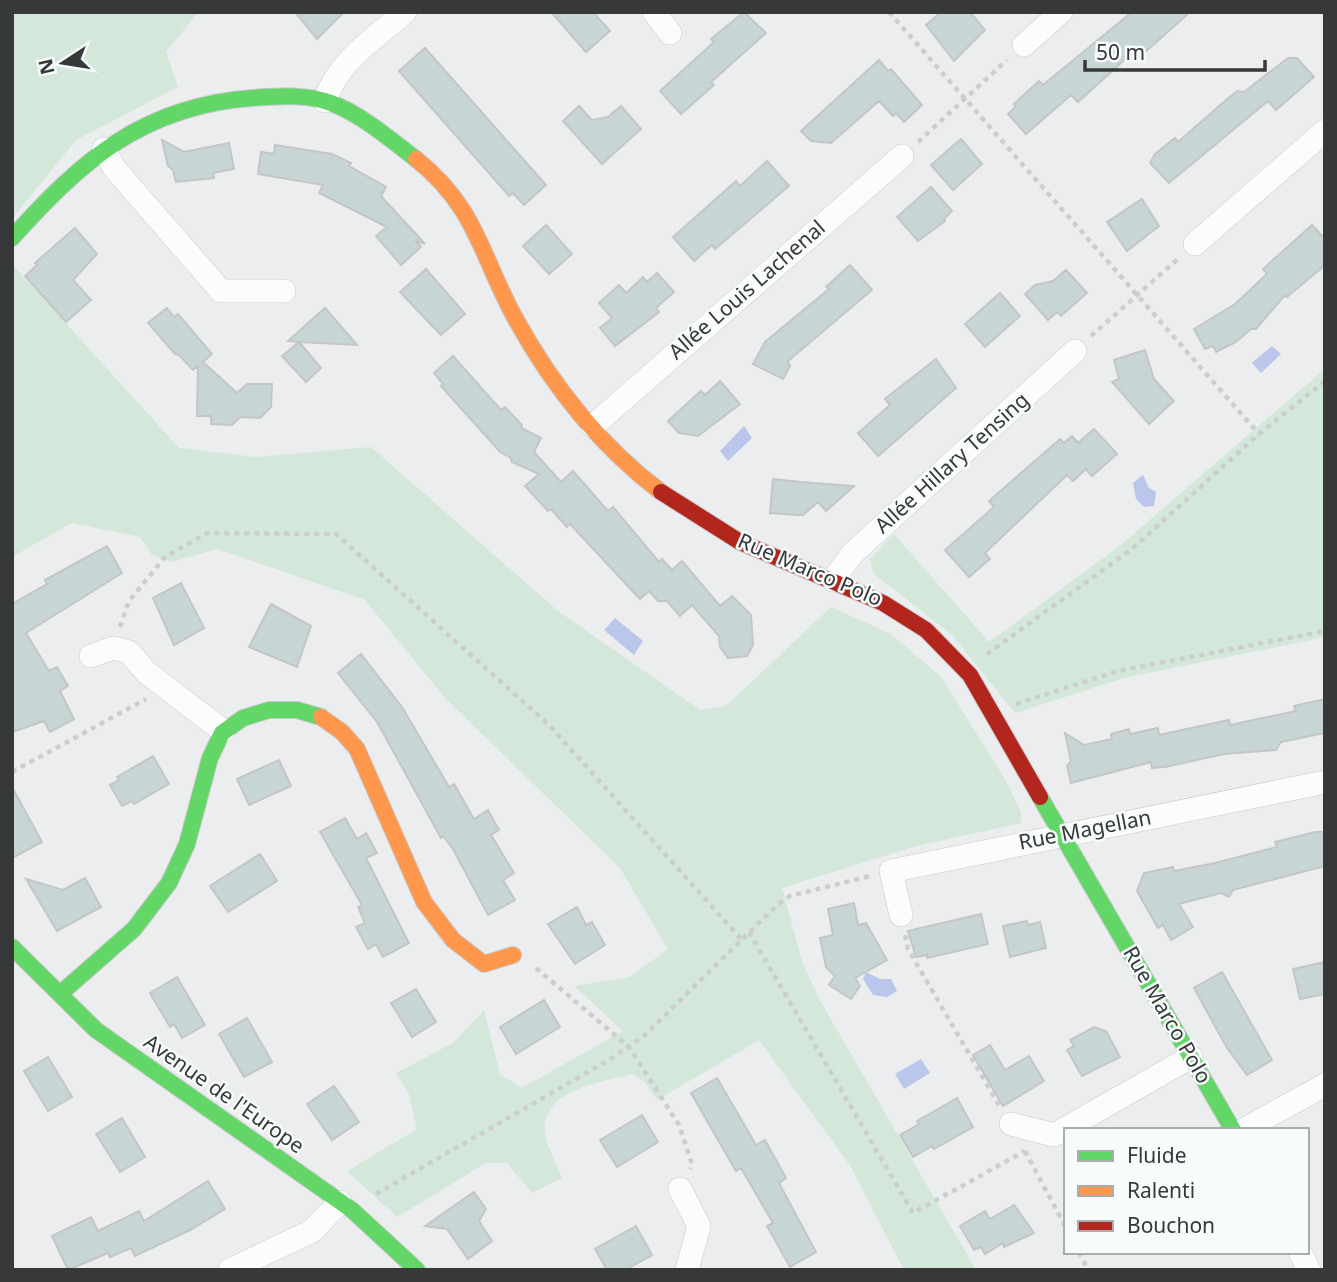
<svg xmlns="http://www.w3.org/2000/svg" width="1337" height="1282" font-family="'Noto Sans',sans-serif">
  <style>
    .green { fill: #d3e8da }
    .water { fill: #bbc6eb }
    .building { fill: #c7d6d4; stroke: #c4c6c6; stroke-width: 2 }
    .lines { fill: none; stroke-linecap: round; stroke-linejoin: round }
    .street-casing { stroke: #c9cacb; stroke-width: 24 }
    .fast-casing { stroke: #c9cacb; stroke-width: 18 }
    .slow-casing { stroke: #c9cacb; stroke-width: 18 }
    .jam-casing { stroke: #c9cacb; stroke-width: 18 }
    .path { stroke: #cccdce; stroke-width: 4.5; stroke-dasharray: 5 5; stroke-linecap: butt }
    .street { stroke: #fcfcfc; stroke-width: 23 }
    .fast { stroke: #63d668; stroke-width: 16 }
    .slow { stroke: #ff974d; stroke-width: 16 }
    .jam { stroke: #b3261e; stroke-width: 16 }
    .labels { text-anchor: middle; stroke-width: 5; stroke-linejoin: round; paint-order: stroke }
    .street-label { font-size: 21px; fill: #373939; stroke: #f7fbfc }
  </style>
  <rect width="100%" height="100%" fill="#ebedee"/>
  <path class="green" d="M12 12H198L166 52 178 87 76 140 12 219Z
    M12 264 179 448 256 457 371 447 558 611 700 710 726 706 831 607 891 634 941 677 1005 779 1021 812V823L916 846 782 888 802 961 818 997 976 1270H904L851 1167 759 1040 657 1100 645 1082 632 1074C602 1082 541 1090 545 1132 546 1146 557 1164 562 1178L532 1193 507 1163H486L397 1217 347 1171 417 1129 409 1094 396 1073 453 1043 484 1010 500 1074 522 1088 623 1031 574 986 630 977 668 949 620 868 445 698 365 600 218 549 171 562 152 555 140 537 72 523 12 557Z
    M1325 369V637L1124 678 1015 713 952 635 873 573 870 559 894 534 989 642 1117 548Z"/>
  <path class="water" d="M1272 346 1281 354 1261 373 1252 363Z
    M744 426 752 438 728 461 720 451Z
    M1143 475 1149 488 1156 492 1154 506 1144 507 1136 499 1133 483Z
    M615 618 643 641 634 655 604 630Z
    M866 972 880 979H891L897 991 887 997 873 995 863 979Z
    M921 1059 930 1073 904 1089 895 1074Z"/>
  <path class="building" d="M295 12H344L317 39Z
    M551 12H593L610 31 586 52Z
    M744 12 766 33 711 82 714 85 681 114 660 91 714 42 711 39Z
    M941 12H970L985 30 954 61 926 25Z
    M1132 12H1190L1136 60 1131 54 1078 102 1071 95 1026 134 1008 114 1016 106 1014 104 1039 81 1043 85Z
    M425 48 546 185 524 205 513 193 509 196 399 71Z
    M1288 58H1297L1314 77 1276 110 1268 101 1169 183 1150 163 1155 154 1175 138 1178 142 1226 100 1237 91 1244 92Z
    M879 60 888 71 891 69 922 105 904 122 896 113 893 116 879 101 831 143 811 141 801 131Z
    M579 106 592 120 608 117 621 106 641 129 602 164 563 121Z
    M961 139 982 164 953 190 931 165Z
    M162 140 184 152 229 143 234 169 213 173 214 178 176 182 173 170 168 166Z
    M275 145 332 154 351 163 349 166 386 187 381 196 425 244 415 240 421 247 401 265 376 236 387 227 319 193 323 185 258 174 261 152 274 154Z
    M767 161 789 186 715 249 712 245 694 261 673 237 736 181 740 186Z
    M931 187 952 211 944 219 945 221 918 241 897 217Z
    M1142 199 1159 226 1127 251 1107 222Z
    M546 225 572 254 549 274 523 246Z
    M1312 225 1325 239V265L1287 297 1285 295 1256 329H1251L1236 342 1216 352 1213 346 1205 349 1194 329 1235 304 1267 274 1263 269Z
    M75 228 97 254 73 280 91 300 66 322 25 276 37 265 35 263Z
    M850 265 872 290 788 361 790 366 783 379 753 364 765 342 829 289 826 287Z
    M426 269 465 314 441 335 400 292Z
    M1066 270 1087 293 1061 316 1057 312 1048 320 1025 294 1035 285 1053 281Z
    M657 273 674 292 656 308 659 312 615 346 600 328 612 318 599 303 619 285 626 293 643 277 647 282Z
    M1000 293 1020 316 985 347 965 324Z
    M167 308 174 317 178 314 212 354 203 362 237 393 247 384H272L271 407 260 418 240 417 232 425 211 424V416H197L198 366 193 370 179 355 175 354 148 323Z
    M325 308 357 345 299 342 321 368 306 382 282 356 299 342 288 341Z
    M1145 350 1154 379 1174 401 1149 424 1112 382 1119 379 1114 360Z
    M453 356 501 410 505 407 522 425 521 428 541 438 534 452 561 482 573 471 608 511 613 507 659 562 662 559 672 570 682 561 720 606 732 596 751 615 753 645 747 656 728 658 720 647 719 636 692 605 680 616 667 601H658L649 591 640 599 570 524 567 527 551 509 548 511 525 486 539 474 512 462 510 457 500 452 441 386 443 384 434 373Z
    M936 359 956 388 878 456 858 433 890 405 885 399Z
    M720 381 740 404 698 436 679 433 668 421 701 391 705 395Z
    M1094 429 1117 454 1092 476 1086 469 1073 481 1067 475 985 553 990 559 969 577 945 550 994 507 989 501 1060 439 1064 443 1072 436 1078 443Z
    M773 479 801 482 854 486 826 511 818 502 803 515H798L770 513Z
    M107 546 122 573 26 633 49 671 57 667 68 686 60 691 74 719 50 732 44 721 12 732V604L47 584 45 580Z
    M181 583 204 628 174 645 153 598Z
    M271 604 311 626 297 667 249 647Z
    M361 654 402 707 449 787 454 784 474 819 488 810 499 830 491 835 514 873 503 880 515 900 488 915 453 849 443 836 441 838 377 722 338 673Z
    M1325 699V733L1281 742 1276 750 1224 754 1165 767 1152 768 1151 762 1071 783 1067 766 1071 761 1065 733 1084 745 1112 739 1111 734 1129 729 1130 734 1158 728 1159 735 1229 720 1230 725 1296 711 1294 706Z
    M153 756 169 784 134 804 132 801 122 806 110 785 119 780 117 777Z
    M279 760 291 786 249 805 237 779Z
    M12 787 42 842 12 858Z
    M345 818 357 839 366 833 377 853 366 858 409 943 383 957 376 944 368 949 356 927 365 923 358 907 362 905 320 832Z
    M1315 832H1325V866L1233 890 1229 897 1221 893 1179 904 1193 927 1171 940 1163 925 1158 928 1137 891 1144 873 1173 867 1174 871 1215 863 1277 847 1275 842Z
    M260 854 277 881 228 912 210 886Z
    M85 878 101 907 57 931 26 879 63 890Z
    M854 903 858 925 866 923 887 960 855 978 860 986 851 999 829 985 835 976 826 967 820 938 833 935 828 909Z
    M577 907 586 925 592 922 605 945 575 964 548 924Z
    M981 914 988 944 927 958V955L916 957 908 931Z
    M1027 921 1028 925 1040 922 1046 948 1010 957 1003 926Z
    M1325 962V994L1300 999 1293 969Z
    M1222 972 1272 1060 1247 1075 1227 1048 1194 988Z
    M177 977 205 1025 182 1038 174 1024 170 1027 150 993Z
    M416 989 436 1022 412 1037 391 1003Z
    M544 1000 560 1027 516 1054 500 1027Z
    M247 1018 272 1062 244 1077 219 1034Z
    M1094 1027 1106 1031 1120 1057 1082 1076 1067 1050 1074 1046 1070 1040Z
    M990 1045 1005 1070 1029 1056 1044 1081 1003 1106 973 1055Z
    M48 1057 72 1097 48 1111 24 1071Z
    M717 1078 756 1145 765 1140 786 1178 779 1183 816 1252 790 1267 767 1226 773 1223 741 1168 736 1171 691 1093Z
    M334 1086 359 1122 332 1140 307 1104Z
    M957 1098 973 1127 934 1149 932 1146 913 1157 900 1135 919 1124 917 1121Z
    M642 1115 658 1142 617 1167 600 1140Z
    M122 1118 145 1157 120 1172 96 1134Z
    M208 1181 225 1209 190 1230 135 1256 131 1248 110 1257 108 1253 68 1270 52 1236 91 1217 98 1231 139 1211 144 1221Z
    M474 1192 486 1209 479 1221 492 1241 468 1259 447 1229 425 1226Z
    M1014 1205 1034 1233 1004 1247 1003 1243 985 1254 981 1247 974 1250 960 1226 985 1211 990 1219Z
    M636 1226 652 1255 625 1270H607L595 1249Z"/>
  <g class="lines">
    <g class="street-casing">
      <path id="street" d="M654 12 670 33
        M1024 45 1061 12
        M325 101C337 62 375 38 405 12
        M104 149 115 169 221 291H284
        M1195 244 1325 131
        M593 426 902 156
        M833 580 852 554 1075 351
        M91 656 113 648 129 652 146 672 223 731
        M901 915 891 871 1325 782
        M1011 1124 1054 1135 1191 1057
        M1243 1130 1325 1085
        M680 1189 699 1226 687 1270
        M1300 1252 1309 1270
        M230 1270 312 1231 340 1202"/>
    </g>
    <g class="fast-casing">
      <path id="fast" d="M12 238C82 160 143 106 252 98 278 96 307 94 331 103 361 114 391 140 416 159
        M1040 797 1233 1130
        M12 947 96 1030 352 1210 417 1270
        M61 993 134 929 169 883 187 844 210 758 222 733 243 718 269 710H297L321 717"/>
    </g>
    <g class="slow-casing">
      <path id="slow" d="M416 159C476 207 480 253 514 316 551 384 599 445 661 492
        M321 717 342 732 357 749 424 902 453 940 484 964 513 955"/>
    </g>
    <g class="jam-casing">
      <path id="jam" d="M661 492 740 542 883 603 926 630 970 675 1040 797"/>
    </g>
    <path class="path" d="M889 12 1259 434
      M918 142 1007 60
      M1091 336 1179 258
      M120 627 129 601 165 557 207 533 336 534 549 725 742 940
      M987 654 1132 549 1259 434 1325 381
      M1016 704 1118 671 1325 631
      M12 772 146 699
      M749 932 913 1213 1025 1151
      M905 935 908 949 1000 1107
      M536 968 629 1047 679 1125 692 1164 690 1169
      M1025 1151 1066 1228
      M376 1194 609 1060 644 1036 778 904 790 896 870 876
      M1079 1252 1088 1270"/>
    <use href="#street" class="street"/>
    <use href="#fast" class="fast"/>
    <use href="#slow" class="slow"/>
    <use href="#jam" class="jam"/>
  </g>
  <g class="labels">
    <g class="street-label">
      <text transform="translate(747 290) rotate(-41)" y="7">Allée Louis Lachenal</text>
      <text transform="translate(952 463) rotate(-42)" y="7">Allée Hillary Tensing</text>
      <text transform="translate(810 570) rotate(23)" y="7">Rue Marco Polo</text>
      <text transform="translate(1085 830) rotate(-11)" y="7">Rue Magellan</text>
      <text transform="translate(1167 1015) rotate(60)" y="7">Rue Marco Polo</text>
      <text transform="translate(224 1094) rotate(35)" y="7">Avenue de l'Europe</text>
    </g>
  </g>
  <rect width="1337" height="1282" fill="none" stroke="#373939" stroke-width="28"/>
  <rect x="1064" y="1128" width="245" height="126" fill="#f7fbfc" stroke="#aaadae" stroke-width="2"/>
  <rect x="1078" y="1151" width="35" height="10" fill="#63d668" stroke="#aaadae" stroke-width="2"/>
  <text x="1127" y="1163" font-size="21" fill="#373939">Fluide</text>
  <rect x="1078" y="1186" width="35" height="10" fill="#ff974d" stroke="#aaadae" stroke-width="2"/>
  <text x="1127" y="1198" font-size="21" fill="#373939">Ralenti</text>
  <rect x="1078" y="1221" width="35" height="10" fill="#b3261e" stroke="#aaadae" stroke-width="2"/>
  <text x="1127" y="1233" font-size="21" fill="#373939">Bouchon</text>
  <g transform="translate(63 63) rotate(258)" stroke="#f7fbfc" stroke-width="5" paint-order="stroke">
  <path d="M0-5L12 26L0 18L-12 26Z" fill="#373939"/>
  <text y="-10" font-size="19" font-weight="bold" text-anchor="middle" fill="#373939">N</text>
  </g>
  <path d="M1085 60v10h180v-10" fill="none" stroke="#373939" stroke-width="3.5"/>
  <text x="1096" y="60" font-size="21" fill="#373939" stroke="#f7fbfc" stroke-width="5" paint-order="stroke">50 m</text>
</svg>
